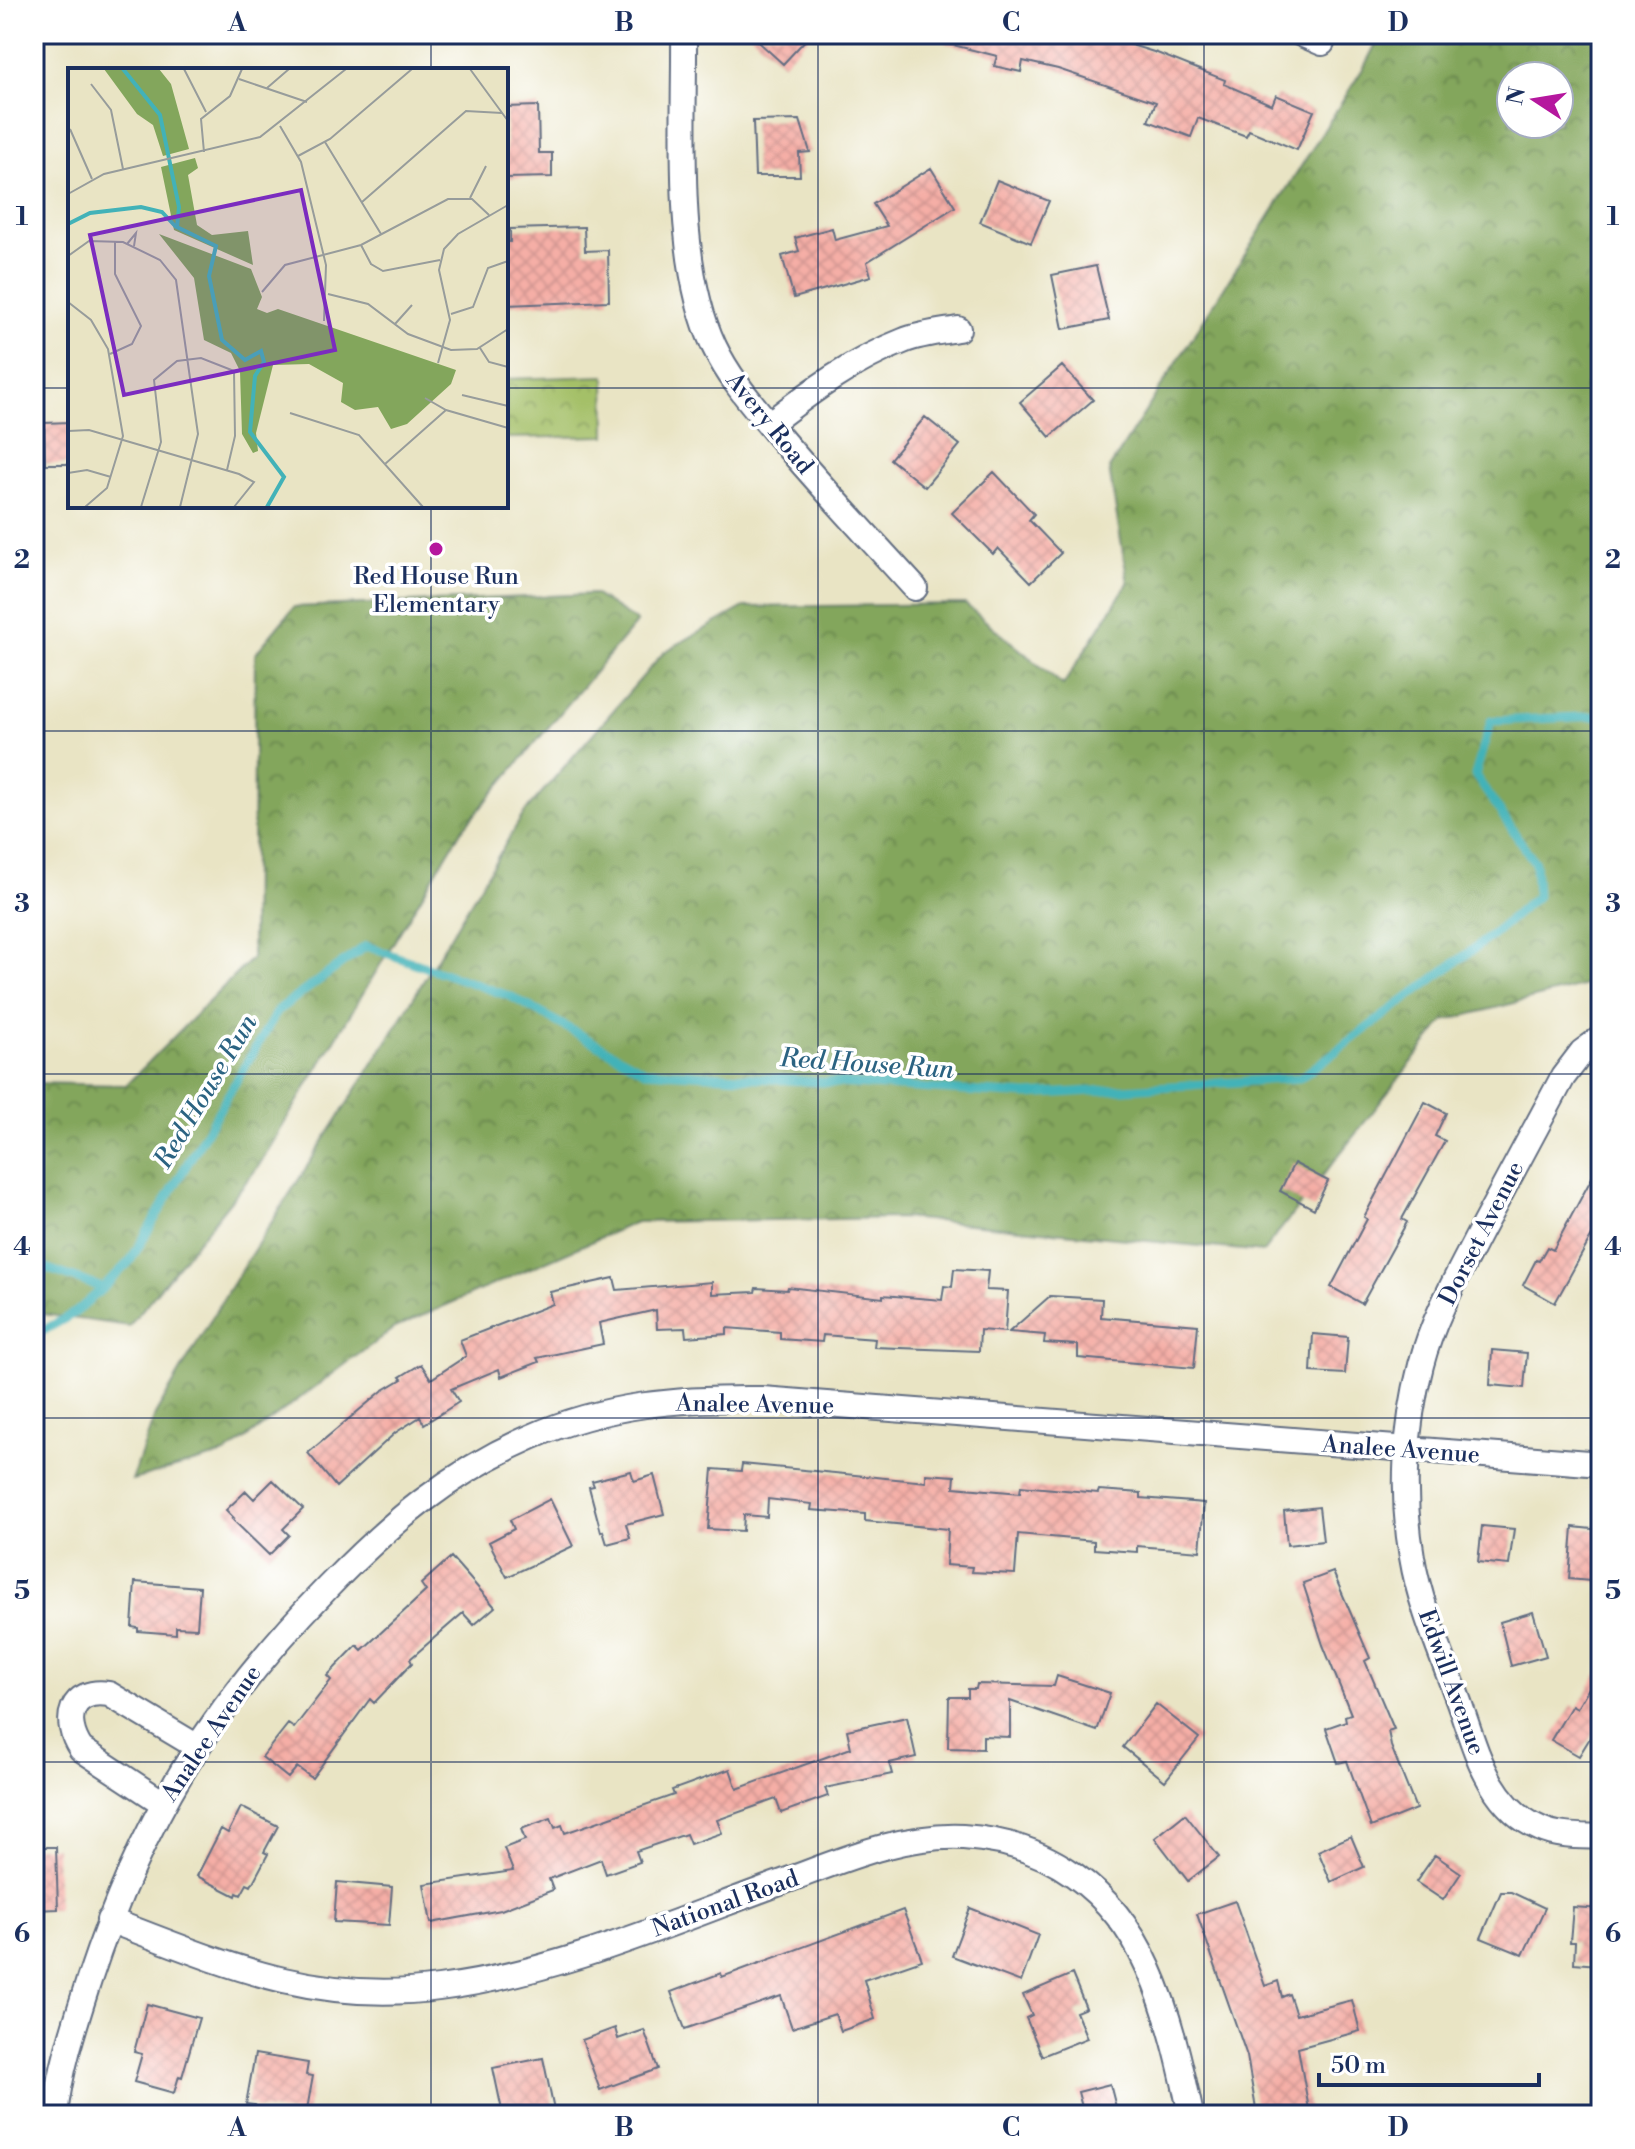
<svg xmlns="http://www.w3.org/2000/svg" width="1635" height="2149" font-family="'Libre Bodoni',serif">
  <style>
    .forest { fill: url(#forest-crowns); stroke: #4f6a5d; stroke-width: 2; fill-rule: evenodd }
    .park { fill: url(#park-crowns); stroke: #607862; stroke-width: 2 }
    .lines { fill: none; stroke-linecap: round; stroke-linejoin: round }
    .stream { stroke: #42b2b8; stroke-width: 9 }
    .building { fill: url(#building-cross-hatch) }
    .minor-casing { stroke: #636e82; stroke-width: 28 }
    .minor { stroke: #fff; stroke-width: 24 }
    .grid { fill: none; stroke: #1b2f5e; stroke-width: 2; stroke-opacity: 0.55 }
    .poi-dot { fill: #b5179e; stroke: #fff; stroke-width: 3 }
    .labels { text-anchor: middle; stroke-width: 7; stroke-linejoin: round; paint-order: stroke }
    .street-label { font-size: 24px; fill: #1b2f5e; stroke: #fff }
    .poi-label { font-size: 24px; fill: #1b2f5e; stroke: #fff }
    .water-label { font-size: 26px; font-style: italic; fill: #2b6382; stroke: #fff }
    .inset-river { fill: none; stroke: #42b2b8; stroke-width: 4 }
    .inset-road { fill: none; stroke: #979c9b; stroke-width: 2 }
    .view { fill: #7b2cbf; fill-opacity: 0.15; stroke: #7b2cbf; stroke-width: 4 }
    .inset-edge { fill: none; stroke: #1b2f5e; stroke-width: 4 }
    .neatline { fill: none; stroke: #1b2f5e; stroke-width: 3 }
    .grid-label { font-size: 26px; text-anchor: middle; font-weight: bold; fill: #1b2f5e }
  </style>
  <defs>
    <pattern id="forest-crowns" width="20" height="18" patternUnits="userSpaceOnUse" patternTransform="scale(2)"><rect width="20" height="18" fill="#83a65c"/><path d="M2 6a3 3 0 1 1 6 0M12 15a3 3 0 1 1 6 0" fill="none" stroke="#6a884f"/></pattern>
    <pattern id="park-crowns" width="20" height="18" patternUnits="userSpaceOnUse" patternTransform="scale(2)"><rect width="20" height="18" fill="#a4c067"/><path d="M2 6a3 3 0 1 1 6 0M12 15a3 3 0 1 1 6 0" fill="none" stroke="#859c58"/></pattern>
    <pattern id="building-cross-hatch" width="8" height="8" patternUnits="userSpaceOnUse" patternTransform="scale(2)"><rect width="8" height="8" fill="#f5aea6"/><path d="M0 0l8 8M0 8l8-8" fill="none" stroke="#d19691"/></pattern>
  </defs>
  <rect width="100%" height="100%" fill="#fff"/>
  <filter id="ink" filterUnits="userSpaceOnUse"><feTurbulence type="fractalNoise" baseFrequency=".0125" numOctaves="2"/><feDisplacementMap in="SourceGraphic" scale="16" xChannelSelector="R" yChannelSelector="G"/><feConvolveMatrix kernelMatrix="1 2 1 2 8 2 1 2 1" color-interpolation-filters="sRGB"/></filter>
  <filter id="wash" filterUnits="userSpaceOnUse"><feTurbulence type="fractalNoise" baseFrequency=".006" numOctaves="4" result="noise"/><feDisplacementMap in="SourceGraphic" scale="32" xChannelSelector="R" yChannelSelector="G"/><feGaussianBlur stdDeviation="1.8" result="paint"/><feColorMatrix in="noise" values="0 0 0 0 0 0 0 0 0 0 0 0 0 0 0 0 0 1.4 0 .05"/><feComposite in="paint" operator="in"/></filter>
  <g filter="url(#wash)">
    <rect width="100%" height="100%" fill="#e9e4c4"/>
    <path class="forest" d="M1381 34H1601V981L1444 1021 1263 1252 905 1218 636 1222 394 1328 225 1454 132 1480 155 1415 229 1289 394 1030 524 813 664 652 744 607 965 604 1063 685 1128 583 1109 469 1364 67ZM1511 76H1559V124H1511Z
      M594 594 637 622 461 831 258 1167 129 1326 34 1313V1083L126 1085 252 958 255 654 294 607Z"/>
    <path class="park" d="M605 376 606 436 506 438V379Z"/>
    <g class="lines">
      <path class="stream" d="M34 1264 103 1288 130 1261 278 1010 366 946 512 997 645 1071 1028 1095 1300 1078 1491 936 1537 896 1535 863 1475 775 1491 721 1601 716
        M34 1336 76 1312 103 1288"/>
    </g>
    <g id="blocks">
      <path class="building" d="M750 34H811L783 64Z
        M946 34H1096L1157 53 1225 80 1224 84 1272 105 1276 95 1314 111 1297 150 1249 130 1246 136 1198 118 1191 137 1148 121 1156 102 1058 69 1023 61 1021 72 994 66 997 56 945 43Z
        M538 106 539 153H552V177L506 178V107Z
        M800 120 810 152 799 153 800 176H755L753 121Z
        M931 168 955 207 867 262 871 276 794 298 782 256 799 251 795 238 832 228 835 240 887 226 873 204Z
        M997 180 1049 201 1031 243 980 222Z
        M584 227 585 251 608 250 609 301 506 305V242H510V229Z
        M1096 266 1109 320 1063 329 1052 275Z
        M1062 366 1093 400 1050 437 1020 402Z
        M925 417 960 445 925 487 890 459Z
        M70 422V464H45L44 423Z
        M994 472 1034 514 1029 520 1061 553 1031 582 998 548 993 554 952 513Z
        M1425 1102 1446 1113 1435 1136 1445 1141 1402 1219 1407 1222 1362 1304 1331 1287 1367 1219 1364 1217Z
        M1601 1161V1219L1555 1303 1523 1285 1536 1260 1539 1261 1547 1247 1553 1250Z
        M1294 1163 1328 1181 1314 1209 1280 1191Z
        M954 1269 988 1271 986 1290 1008 1291 1005 1332 980 1330 979 1351 874 1347 875 1339 823 1335 822 1342 780 1339V1332L727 1328V1334L686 1337 685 1328 657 1329 656 1310 599 1323 603 1344 537 1358 539 1362 501 1377 499 1369 451 1389 459 1402 424 1424 420 1417 395 1433 336 1487 308 1453 382 1391 402 1379 400 1377 421 1364 431 1379 466 1356 460 1340 553 1304 550 1292 614 1278 617 1290 712 1282V1294L755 1292 756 1288 787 1290 788 1287 883 1298V1295L942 1300 944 1286 952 1287Z
        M1050 1296 1102 1299 1101 1317 1198 1325 1194 1368 1078 1358V1345L1044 1343 1045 1335 1009 1332Z
        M1313 1334 1348 1337 1345 1374 1311 1372Z
        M1492 1350 1527 1353 1524 1388 1490 1385Z
        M742 1464 926 1482V1474L955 1476 954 1487 1020 1493 1021 1486 1098 1493 1099 1490 1141 1493V1498L1204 1503 1200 1551 1137 1546V1552L1094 1549V1541L1018 1534 1015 1574 971 1572 972 1567 946 1565 948 1529 865 1521V1514L811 1510 812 1504 768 1499 767 1517 744 1515 743 1531 708 1529 713 1469 741 1471Z
        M631 1471 634 1481 654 1475 664 1514 626 1524 630 1538 607 1544 603 1531 601 1532 589 1487 594 1486 592 1481Z
        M273 1480 303 1509 283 1529 289 1535 269 1555 232 1519 234 1518 226 1510 246 1491 254 1499Z
        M550 1499 573 1546 507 1577 489 1542 514 1529 510 1520Z
        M1319 1507 1323 1541 1287 1545 1284 1511Z
        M1482 1526 1514 1529 1509 1565 1478 1562Z
        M1573 1527 1601 1530V1582L1569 1579Z
        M451 1557 495 1607 474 1625 463 1613 410 1659 412 1663 374 1703 370 1699 312 1778 297 1767 288 1778 262 1757 288 1724 294 1728 331 1680 327 1676 357 1645 362 1650 426 1591 421 1584Z
        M1333 1572 1370 1658 1365 1661 1394 1729 1388 1731 1391 1746 1416 1809 1371 1827 1347 1761 1338 1763 1326 1728 1346 1721 1345 1716 1351 1714 1323 1645 1303 1583Z
        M135 1582 200 1587 197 1628 176 1627V1634L138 1631V1628L132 1627Z
        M1533 1612 1546 1656 1511 1666 1500 1622Z
        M1601 1668V1720L1579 1756 1551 1740 1572 1705 1577 1708Z
        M1057 1676 1110 1693 1097 1731 1010 1701V1737L983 1736V1749L948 1748 949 1697H968V1689H976L977 1684 1054 1686Z
        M1156 1704 1199 1738 1165 1781 1123 1747Z
        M907 1717 916 1757 889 1763 892 1774 825 1788 828 1796 781 1813 776 1799 717 1820 722 1833 690 1844 686 1834 636 1851 640 1862 606 1874 601 1859 549 1879 553 1890 501 1910 431 1923 424 1884 513 1871 504 1848 525 1840 521 1829 551 1818 555 1828 562 1825 565 1833 674 1795 672 1790 730 1769 737 1789 851 1748 847 1730Z
        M241 1807 278 1826 264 1852 268 1854 251 1886 247 1884 241 1895 237 1893 236 1896 197 1876 221 1829 228 1833Z
        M1185 1814 1219 1857 1188 1881 1155 1838Z
        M1351 1836 1364 1867 1331 1882 1318 1851Z
        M34 1847H56L58 1909 34 1910Z
        M1435 1855 1461 1873 1443 1900 1416 1882Z
        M337 1882 392 1887 389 1925 334 1922Z
        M1501 1892H1511L1545 1908 1523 1955 1481 1938Z
        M1235 1901 1265 1986 1278 1981 1282 1997 1289 1994 1296 2015 1352 2000 1360 2031 1298 2048 1310 2115H1257L1247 2056 1197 1914Z
        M1573 1907 1601 1909 1599 1965 1574 1963 1575 1942H1570Z
        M970 1908 1038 1935 1021 1982 952 1956Z
        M903 1910 922 1960 864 1980 875 2019 841 2031 835 2014 792 2028 781 1996 685 2029 671 1992 721 1973 722 1977Z
        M1072 1974 1086 2008 1076 2012 1087 2038 1042 2056 1026 2018 1032 2015 1023 1995Z
        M147 2004 199 2018 182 2077 179 2076 174 2093 134 2082 142 2054 134 2052Z
        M615 2028 618 2039 644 2030 658 2069 600 2090 582 2040Z
        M255 2054 308 2063 306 2075 313 2076 306 2115 254 2108 255 2105 246 2104Z
        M543 2058 555 2115H503L493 2068Z
        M1110 2084 1118 2115H1084L1078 2092Z"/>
    </g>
  </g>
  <g filter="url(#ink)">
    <use href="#blocks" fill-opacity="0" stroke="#636e82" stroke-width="2"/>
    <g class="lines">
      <g class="minor-casing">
        <path id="minor" d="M684 34C685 128 674 261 714 346 730 380 754 406 777 434 821 487 869 537 915 588
          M1301 34 1322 43
          M769 424C810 392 854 360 903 341 920 334 940 332 958 329
          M1601 1038 1582 1052 1563 1077C1535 1129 1508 1180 1480 1232 1458 1275 1433 1318 1421 1365 1405 1426 1401 1495 1412 1557 1420 1606 1442 1655 1459 1702 1476 1750 1489 1807 1541 1829 1559 1837 1582 1836 1601 1837
          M163 1803 81 1749C62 1721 70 1688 109 1694L196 1746
          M109 1920C222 1963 314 2005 439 1988 556 1973 666 1925 777 1884 836 1863 898 1834 963 1837 1047 1842 1114 1890 1148 1967 1169 2013 1181 2066 1191 2115
          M55 2115C60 2069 75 2024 89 1980 142 1819 210 1708 328 1587 390 1523 449 1473 531 1437 605 1404 682 1398 762 1399L1601 1464"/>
      </g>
      <use href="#minor" class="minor"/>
    </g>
  </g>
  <path class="grid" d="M431 34V70M818 34V2115M1204 34V2115M34 388H70M506 388H1601M431 506V2115M34 731H1601M34 1074H1601M34 1418H1601M34 1762H1601"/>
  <circle class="poi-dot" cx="436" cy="549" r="8"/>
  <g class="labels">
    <g class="street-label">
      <text transform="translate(770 423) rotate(51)" y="8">Avery Road</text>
      <text transform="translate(1481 1233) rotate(-63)" y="8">Dorset Avenue</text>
      <text transform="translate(755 1404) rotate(1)" y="8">Analee Avenue</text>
      <text transform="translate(1401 1449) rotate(4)" y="8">Analee Avenue</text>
      <text transform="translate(1452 1682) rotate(70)" y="8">Edwill Avenue</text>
      <text transform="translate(211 1733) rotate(-56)" y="8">Analee Avenue</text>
      <text transform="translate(725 1903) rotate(-20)" y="8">National Road</text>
    </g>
    <g class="poi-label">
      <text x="436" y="584">Red House Run<tspan x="436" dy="28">Elementary</tspan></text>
    </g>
    <g class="water-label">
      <text transform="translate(867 1063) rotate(4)" y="9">Red House Run</text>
      <text transform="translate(205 1091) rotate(-59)" y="9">Red House Run</text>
    </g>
  </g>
  <g transform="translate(68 68)">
    <rect width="440" height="440" fill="#e9e4c4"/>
    <path d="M36 1H91L103 16 121 81 95 88 85 57 69 46ZM127 90 130 100 120 107 129 157 144 167 180 163 185 197 106 162 93 99ZM91 166 183 201 194 229 189 241 199 245 210 241 388 302 383 316 339 356 323 361 310 339 287 342 273 334 275 315 241 296 205 297 188 365 190 383 185 385 174 366 172 303 163 285 136 272 126 210Z" fill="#83a65c"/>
    <path class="inset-river" d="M55 1 92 47 111 139 109 159 148 178 141 208 154 272 177 292 193 283 196 294 187 308 182 364 216 409 199 439M0 156 22 145 73 139 94 144 108 159"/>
    <path class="inset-road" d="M116 1 138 44M402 1 440 53M171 11 239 34M23 16 43 42 55 101M199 20 221 1M212 58 233 94 258 197 256 253M2 61 24 111M257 74 313 166M136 84 133 51 162 28 174 1M230 88 262 71 344 1M0 126 36 106 192 69 278 1M402 130 418 98M294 134 398 43 434 45M59 176 68 165 66 178M293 177 303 196 315 203 372 192M0 188 21 173 55 174 92 192 108 212 130 366 112 439M194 224 217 197 293 177 380 131H404L421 147M260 226 300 236 340 266 383 282 409 281 440 261M0 234 23 252 40 281 55 368 39 420 17 439M383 246 405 239 420 200 440 193M327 256 344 237M412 280 421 294 440 299M42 286 64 276 73 258 47 206V173M370 295 382 252 371 202 376 181 390 166 440 137M394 327 440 338M357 330 378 342 440 360M222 345 291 367 355 439M0 363 21 362 171 406 186 414 166 439M317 396 378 342M0 405 19 402 43 409M73 439 93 374 86 312 109 293 133 290 166 303 167 368 159 402"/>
    <path class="view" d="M233 122 267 282 56 327 22 167Z"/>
    <rect width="440" height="440" class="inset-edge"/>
  </g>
  <rect width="1635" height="2149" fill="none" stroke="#fff" stroke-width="88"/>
  <g transform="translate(1535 100) rotate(282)"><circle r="38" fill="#ffffff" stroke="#a4acbf" stroke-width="2"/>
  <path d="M0-6L14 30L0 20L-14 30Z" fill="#b5179e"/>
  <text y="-12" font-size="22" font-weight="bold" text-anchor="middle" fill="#1b2f5e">N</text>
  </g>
  <path d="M1319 2073v12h220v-12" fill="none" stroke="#1b2f5e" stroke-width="4"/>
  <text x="1331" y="2073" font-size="24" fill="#1b2f5e" stroke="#ffffff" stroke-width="6" paint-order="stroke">50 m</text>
  <rect x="44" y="44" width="1547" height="2061" class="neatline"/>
  <g class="grid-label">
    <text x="237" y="31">A</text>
    <text x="624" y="31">B</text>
    <text x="1011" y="31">C</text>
    <text x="1398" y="31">D</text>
    <text x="22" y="225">1</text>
    <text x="1613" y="225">1</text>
    <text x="22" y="568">2</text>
    <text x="1613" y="568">2</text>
    <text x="22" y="912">3</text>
    <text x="1613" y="912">3</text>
    <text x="22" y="1255">4</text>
    <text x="1613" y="1255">4</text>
    <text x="22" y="1599">5</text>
    <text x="1613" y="1599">5</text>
    <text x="22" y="1942">6</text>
    <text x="1613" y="1942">6</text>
    <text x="237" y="2136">A</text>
    <text x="624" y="2136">B</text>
    <text x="1011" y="2136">C</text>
    <text x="1398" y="2136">D</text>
  </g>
</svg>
